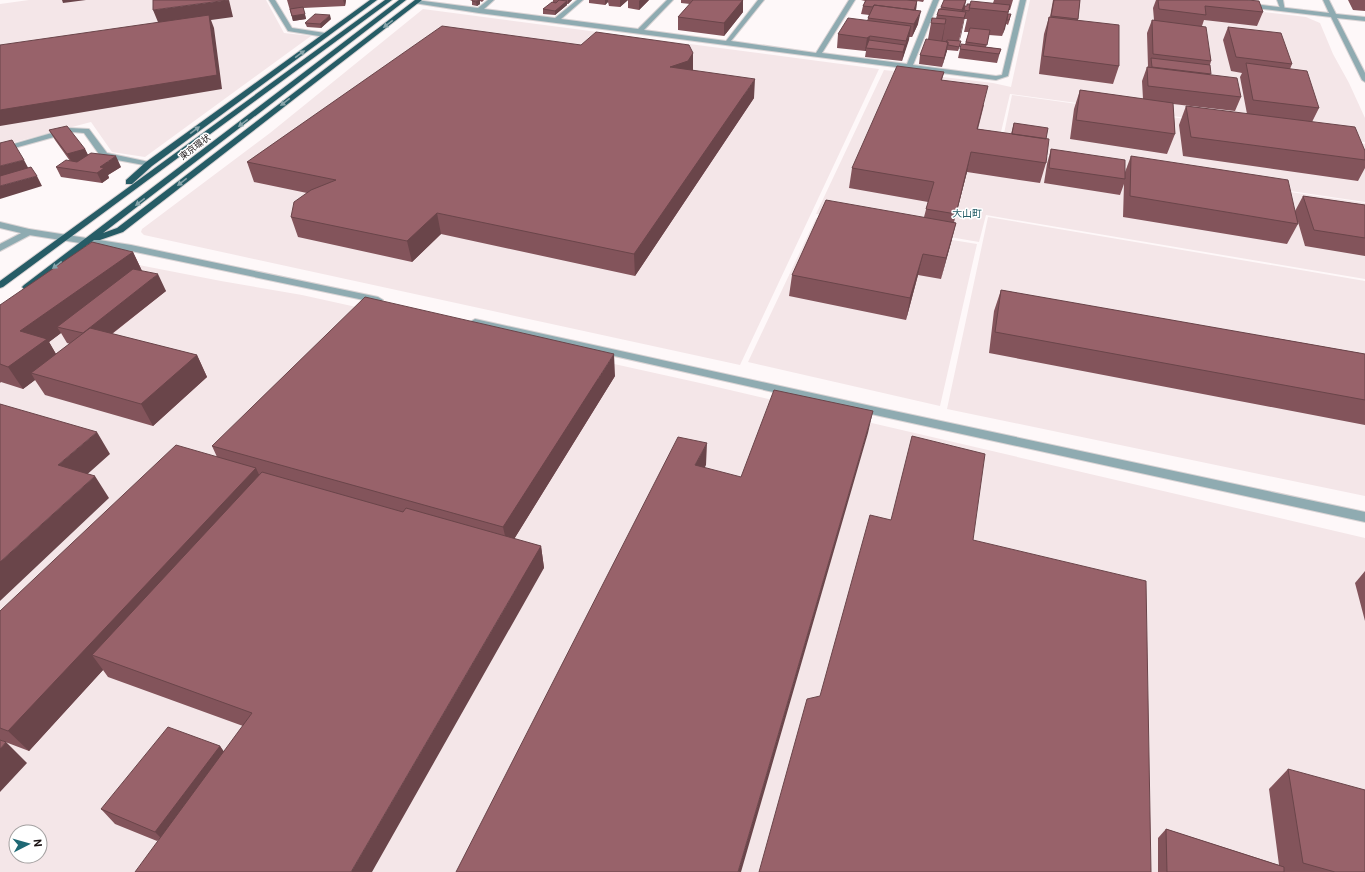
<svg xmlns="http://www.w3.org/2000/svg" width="1365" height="872" font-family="Roboto,'Noto Sans JP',sans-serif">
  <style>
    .built { fill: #f4e6e8; fill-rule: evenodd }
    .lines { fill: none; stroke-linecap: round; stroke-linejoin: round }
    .minor-casing { stroke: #d9d3d4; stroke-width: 2 }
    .tertiary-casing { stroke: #d9d3d4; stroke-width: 2 }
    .trunk-casing { stroke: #d9d3d4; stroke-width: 2 }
    .minor { fill: #8fabb1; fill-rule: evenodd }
    .tertiary { fill: #8fabb1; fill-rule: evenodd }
    .trunk { fill: #265c66; fill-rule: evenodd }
    .wall { fill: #83545b; fill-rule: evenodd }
    .shaded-wall { fill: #6a454a }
    .building { fill: #98626a; stroke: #6a454a }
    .oneway { fill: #88a5ab }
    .labels { text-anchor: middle; stroke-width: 3; stroke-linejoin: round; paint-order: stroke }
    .far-street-label { font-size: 9px; fill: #191112; stroke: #fff }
    .far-neighbourhood-label { font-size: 10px; fill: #285f69; stroke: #fff }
  </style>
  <rect width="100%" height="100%" fill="#fef8f9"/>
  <path class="built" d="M29 0H266L284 33 311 36 145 157 112 152 91 122 0 146V4Z
    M1030 0H1162L1306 17 1320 23 1333 54 1349 83 1365 118V142L1010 94 997 149 1365 203V279L986 215 979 242 816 214 884 70 993 83 1011 87Z
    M423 9 879 69 740 365 144 235 141 232 142 229 270 133Z
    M1012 95 1365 144V202L1001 148Z
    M988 217 1365 281V496L947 409Z
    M816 218 977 244 940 406 748 362Z
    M113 260 221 281 302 295 700 383 1365 538V872H0V333ZM16 832H40V856H16Z"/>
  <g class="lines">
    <g class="minor-casing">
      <path id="minor" d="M269 0H275L292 28 325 33 328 35 325 37 288 31Z
        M416 0 478 8 488 0H494L484 9 555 18 577 0H583L561 19 638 29 667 0H673L644 30 726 41 758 0H764L731 41 816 53 849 0H855L822 53 907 64 933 0H939L913 65 996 76 1002 75 1020 0H1026L1008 76 996 80 479 13 414 3V1Z
        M1277 0H1283L1285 11H1281Z
        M69 128 89 129 107 153 149 162 153 164 149 166 101 157 84 133 72 132 0 152V148Z
        M29 229 33 232 32 234 0 251V244Z"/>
    </g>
    <g class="tertiary-casing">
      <path id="tertiary" d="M1323 0H1329L1336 14 1365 17V21L1337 18 1365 73V82L1362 80 1331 17 1246 7 1243 5 1246 3 1329 13Z
        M0 222 29 229 131 245 378 297 383 300 378 303 131 251 29 235 0 228Z
        M475 319 880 408 1365 512V522L880 416 472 324 470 322Z"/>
    </g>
    <g class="trunk-casing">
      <path id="trunk" d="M370 0H377L152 166 132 184H126V180L146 162Z
        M385 0H392L3 287 0 288V281Z
        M399 0H406L103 233 117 228 415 0H422L123 232 100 240H94L30 289H24L22 287 24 285Z"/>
    </g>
    <use href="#minor" class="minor"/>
    <use href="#tertiary" class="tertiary"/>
    <use href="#trunk" class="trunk"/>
  </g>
  <path class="wall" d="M287 0H346L345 6 303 8 306 19 293 21Z
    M470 0H484L482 2 480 1V4L477 6 472 5V1Z
    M553 0H572L568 4H567V5L555 15 543 14V9L553 2Z
    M589 0H649L639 10 628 8V0L620 7 609 6 608 2 605 5 589 3Z
    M681 0H743V12L724 36 678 30V17L690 4 681 3Z
    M861 0H924L923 2 917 1 916 10 918 24 912 37H909L902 61 865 57 866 51H865L837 48 838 34 867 21 869 15 861 14 863 6 865 1Z
    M966 0 965 6H967L970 4 993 3 994 0H1013L1010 10H1009L1008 14 1010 19 1008 25 1006 24 1002 36 989 35 986 47 1001 49 997 63 958 58 960 49 965 44 969 32H964L967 19H964L959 41 960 46 958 51 947 50 942 67 919 64 920 55 928 39 931 23 936 18 937 15 941 7Z
    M1053 0H1080L1078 20 1119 66 1113 84 1039 74 1044 34 1049 17H1050Z
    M1156 0H1247L1263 12 1257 26 1204 20 1202 26 1211 61 1210 65V75L1241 97 1235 111 1173 104 1175 134 1167 154 1070 139 1074 109 1080 90 1143 99 1142 81 1147 67H1148L1147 33 1152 20H1154L1153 8Z
    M1348 0H1365V11L1353 10Z
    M331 19 321 28 307 27 305 23Z
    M1228 27 1292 64 1290 69 1319 108 1312 122 1365 151V168L1358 181 1183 156 1179 125 1186 106 1247 114 1240 77 1242 73 1231 71 1223 40Z
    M581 45 693 53V70L754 98 635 276 441 234 412 262 298 237 291 217 307 193 254 182 247 162Z
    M944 72 942 80 984 105 978 129 1011 134 1014 123 1046 139V163L1040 183 967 172 954 222 956 223 941 279 918 275 906 320 789 296 792 275 924 217 928 202 849 188 852 168Z
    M49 130 85 149 88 155 121 167 108 175 109 178 102 183 61 177 56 167 70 161 55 140Z
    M1051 149 1125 172 1131 156 1295 211 1303 196 1365 205V256L1305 246 1298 222V224L1287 244 1123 217 1124 184 1120 195 1044 183 1047 164Z
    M133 252 142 271 166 291 112 334 197 355 207 377 153 426 45 395 35 380 23 389 1 382 0 383V305ZM61 333 67 343 70 344 56 354 49 342Z
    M1001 290 1365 354V425L989 353 994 311Z
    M615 376 514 539 541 546 544 568 157 841 115 824 101 809 220 746 224 752 243 726 108 677 103 670 29 751 0 740V611L217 457 212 446Z
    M1365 571V621L1355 583Z
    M1288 769 1365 872H1158V838L1166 829 1279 865 1269 789Z"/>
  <path class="shaded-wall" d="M62 0H86L63 3Z
    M229 0 233 17 211 20 214 28 222 89 0 126V110L160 27 153 10Z
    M343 0H346L345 6Z
    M479 0H480V4L477 6 476 2Z
    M568 0H572L568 4Z
    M605 0H608V2L605 5Z
    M620 0H628L620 7Z
    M640 0H649L639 10V1Z
    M737 0H743V12L724 36V23Z
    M966 0 962 18H960L962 10Z
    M567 1V5L555 15V11Z
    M917 1 916 10 912 20 913 12Z
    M1010 5 1005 29 1002 36 1008 12Z
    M921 11 918 24 912 37 914 24Z
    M966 12 961 36 959 42 964 18Z
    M305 14 306 19 293 21 292 16Z
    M330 15 331 19 321 28 320 24Z
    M946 19 942 43 940 48 945 24Z
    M911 26 909 40 902 61 903 52Z
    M870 36 868 48H866V51H865L867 38Z
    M948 42 947 51 942 67 944 58Z
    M693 53V71L670 67Z
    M755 79 754 98 635 276 634 254Z
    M85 149 90 159 73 164 67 154Z
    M971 152 967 172 951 234 956 214Z
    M116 156 121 167 108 175 109 178 102 183 97 173 100 167Z
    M24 160 32 175 0 184V166Z
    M37 176 42 186 0 199V186Z
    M437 213 441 234 412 262 407 241Z
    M956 223 951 243 941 279 946 258Z
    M133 252 143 273 57 327 61 333 49 342 60 361 31 373 35 380 23 389 8 367 20 331Z
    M923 254 918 275 906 320 910 298Z
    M158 274 166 291 92 349 83 333Z
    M614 354 615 376 508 549 503 527Z
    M197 355 207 377 153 426 141 404Z
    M873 411 868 433 741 872H738Z
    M97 432 110 454 73 487 58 465Z
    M707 443 706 465 695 487V465Z
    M256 468 266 490 92 655 103 670 29 751 8 731Z
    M95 476 109 498 0 601V562Z
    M541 546 544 568 372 872H351Z
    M6 742 27 763 0 792V749Z
    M220 746 231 762 169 846 155 832Z"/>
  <path class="building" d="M153 0H228L153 10Z
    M473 0H479L476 2 472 1Z
    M559 0 567 1 555 11 543 9 552 2 556 3Z
    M693 0H743L724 23 678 17Z
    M866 0H907L917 1 914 10 874 5 873 7 863 6Z
    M944 0H966L962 10 941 7Z
    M1054 0H1080L1078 19 1051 16Z
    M1158 0H1247L1259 1 1263 12 1205 6 1206 15 1159 9Z
    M971 1 1010 5 1008 12 969 8Z
    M967 4H970L969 11 964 10 965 6H967Z
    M874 5 921 11 914 24 868 18Z
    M303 7 305 14 292 16 290 9Z
    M939 9 966 12 964 18 937 15Z
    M315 14 330 15 320 24 305 23Z
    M1008 14H1011L1009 20H1007Z
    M209 15 217 75 0 110V45Z
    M1049 17 1119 25V66L1043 56Z
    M848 18 911 26 906 41 870 36 867 38 838 34Z
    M932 18 946 19 945 24 931 23Z
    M1152 20 1206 27 1211 61 1153 54Z
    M442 26 581 45 596 32 689 45 693 53 688 61 670 67 755 79 634 254 437 213 407 241 291 217 294 202 311 190 336 180 247 162Z
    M1228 27 1281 33 1292 64 1236 57Z
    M970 28 990 30 987 45 966 42Z
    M926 39 948 42 944 58 920 55Z
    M869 40 905 45 903 52 866 48Z
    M947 40 961 41 959 47 948 45V42H946Z
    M961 44 1001 49 999 54 960 49Z
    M1151 58 1210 65 1211 74 1152 67Z
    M1246 63 1307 71 1319 108 1253 100Z
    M897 66 944 72 941 80 988 86 977 129 1049 139 1046 163 971 152 956 214 926 209 934 182 852 168Z
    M1147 67 1237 78 1241 97 1148 86Z
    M1080 90 1173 103 1175 134 1076 120Z
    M1186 106 1355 127 1365 151V160L1191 137Z
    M1014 123 1048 128 1046 139 1012 134Z
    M67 126 85 149 67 154 49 130Z
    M12 140 24 160 0 166V143Z
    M1051 149 1125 160V179L1049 168Z
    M91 153 116 156 100 167 104 168 97 173 56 167 66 160 77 162Z
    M1131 156 1288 180 1298 224 1130 196Z
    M31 167 37 176 0 186V176Z
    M1303 196 1365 205V238L1314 230Z
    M826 200 956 223 946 258 923 254 910 298 792 275Z
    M92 242 133 252 20 331 47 339 8 367 0 364V305Z
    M133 269 158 274 83 333 57 327Z
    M1001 290 1365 354V400L995 332Z
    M365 297 614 354 503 527 212 446Z
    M90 328 197 355 141 404 31 373Z
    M774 390 873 411 738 872H456L678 437 707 443 695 465 741 477Z
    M0 404 97 432 58 465 95 476 0 562Z
    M912 436 985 454 973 540 1146 581 1151 872H759L807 699 820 696 870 515 891 520Z
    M176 445 256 468 8 731 0 728V611Z
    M262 472 403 512 406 508 541 546 351 872H135L252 713 92 655Z
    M168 727 220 746 155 832 101 809Z
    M0 740 6 742 0 749Z
    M1288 769 1365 790V872H1335L1303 863Z
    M1166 829 1284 867V872H1167Z"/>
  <defs><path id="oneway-solid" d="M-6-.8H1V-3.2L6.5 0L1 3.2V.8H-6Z"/></defs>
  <g class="oneway">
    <use href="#oneway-solid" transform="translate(388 24) rotate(143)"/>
    <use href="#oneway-solid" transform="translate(300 54) rotate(-36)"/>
    <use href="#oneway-solid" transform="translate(285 102) rotate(142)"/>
    <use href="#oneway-solid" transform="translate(243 123) rotate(142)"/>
    <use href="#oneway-solid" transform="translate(195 130) rotate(-36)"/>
    <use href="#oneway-solid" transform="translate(182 182) rotate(142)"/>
    <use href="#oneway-solid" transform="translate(140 202) rotate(143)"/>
    <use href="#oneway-solid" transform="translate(57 265) rotate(142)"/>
  </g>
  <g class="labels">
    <g class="far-street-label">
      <text transform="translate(195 147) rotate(-37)" y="3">東京環状</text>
    </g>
    <g class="far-neighbourhood-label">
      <text x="967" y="217">大山町</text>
    </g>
  </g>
  <g transform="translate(28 844) rotate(84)"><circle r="19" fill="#ffffff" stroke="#a3a0a0"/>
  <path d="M0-3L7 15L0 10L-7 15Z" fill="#1e6874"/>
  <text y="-6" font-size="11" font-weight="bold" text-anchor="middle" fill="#191112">N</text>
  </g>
</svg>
